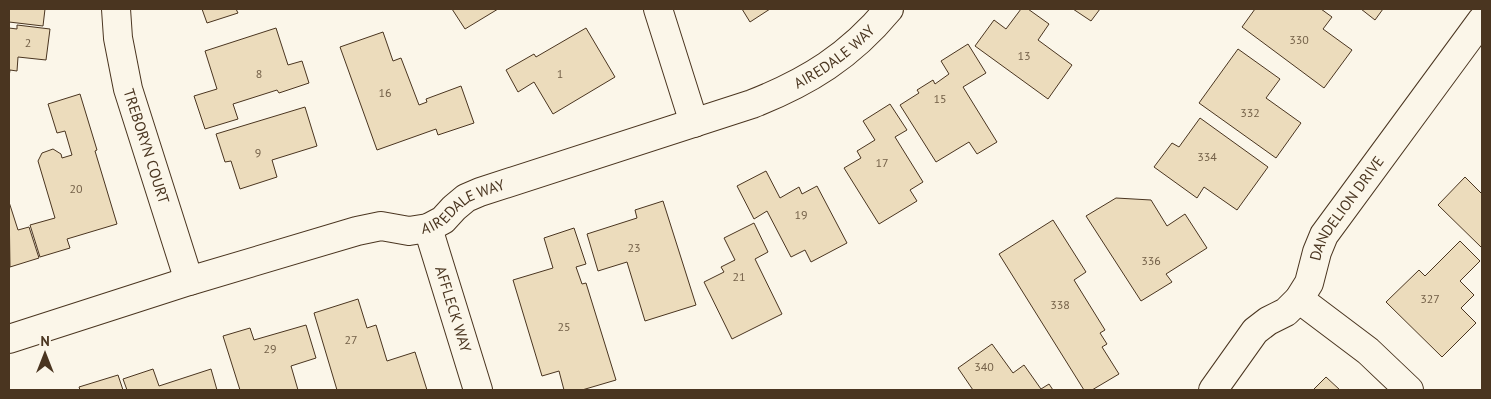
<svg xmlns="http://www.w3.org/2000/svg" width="1491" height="399" font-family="'PT Sans',sans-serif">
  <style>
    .building { fill: #ecdcbc; stroke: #4a3520 }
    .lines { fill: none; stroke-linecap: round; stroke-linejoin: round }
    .minor-casing { stroke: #4a3520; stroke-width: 30 }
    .minor { stroke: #fbf6e9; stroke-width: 28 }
    .labels { text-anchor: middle; stroke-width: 4; stroke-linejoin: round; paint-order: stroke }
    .number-label { font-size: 12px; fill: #725f47 }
    .street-label { font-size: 15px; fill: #4a3520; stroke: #fbf6e9 }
  </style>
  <rect width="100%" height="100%" fill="#fbf6e9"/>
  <path class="building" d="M9 9H45L43 26 9 22Z
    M202 9H236L238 13 207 23Z
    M452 9H498L465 29Z
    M742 9H770L750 22Z
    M1021 9H1028L1049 24 1038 40 1072 65 1048 99 975 46 994 20 1006 29Z
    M1073 9H1100L1091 21Z
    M1255 9H1321L1332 17 1323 29 1352 50 1324 88 1242 27Z
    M1361 9H1383L1375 20Z
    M17 25 50 29 46 60 18 57 17 71 10 70 9 77V28L17 29Z
    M276 28 288 65 302 61 309 83 279 93 277 90 233 104 238 119 205 129 194 96 217 89 205 51Z
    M586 28 615 77 553 114 534 82 518 92 506 70 534 54 536 57Z
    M383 32 393 61 401 58 419 105 427 102 426 99 461 86 474 123 438 135 436 129 377 150 340 47Z
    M968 44 986 73 963 87 997 142 977 154 969 142 936 162 900 105 919 93 917 90 933 80 935 84 949 74 941 61Z
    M1238 49 1280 79 1266 98 1301 123 1276 158 1199 103Z
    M80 94 97 150 95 151 117 224 67 239 70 248 40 257 30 225 55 218 38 161 42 153 53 149 61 154 62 158 72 155 65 131 57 133 48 104Z
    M890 104 907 130 895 137 923 182 910 190 917 201 879 224 844 168 861 158 857 151 875 140 863 121Z
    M305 107 317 146 272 160 277 177 240 189 231 161 225 162 216 134Z
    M1200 118 1268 167 1237 210 1204 187 1197 198 1154 167 1172 143 1179 147Z
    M766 171 780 198 799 187 802 194 817 186 847 243 811 262 805 250 791 257 767 211 754 219 737 186Z
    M1465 177 1482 194V248L1438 205Z
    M1116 198 1151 200 1167 226 1185 214 1207 248 1166 274 1172 282 1141 301 1086 216Z
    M663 201 696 305 645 321 627 262 598 271 587 234 637 218 635 210Z
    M9 202 18 230 29 227 39 258 10 267Z
    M1053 220 1086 272 1074 280 1105 330 1100 333 1107 344 1102 347 1119 374 1092 390H1084L999 254Z
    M754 223 768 252 755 259 782 314 732 339 704 282 724 272 721 267 735 260 724 238Z
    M574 228 586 264 576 267 582 284 586 283 616 380 582 390H564L559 371 542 376 513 280 553 268 544 238Z
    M1460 241 1480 261 1460 281 1474 295 1461 308 1476 323 1442 357 1386 302 1419 270 1425 276Z
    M358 299 367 328 376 325 387 361 415 352 427 390H337L314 313Z
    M306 325 316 358 291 366 298 390H240L223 336 250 328 254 340Z
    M992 344 1013 373 1024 365 1041 389 1049 384 1053 390H973L958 368Z
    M153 369 159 386 211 369 217 390H127L123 379Z
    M118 375 123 390H80L79 387Z
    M1326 377 1340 390H1313Z"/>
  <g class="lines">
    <g class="minor-casing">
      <g id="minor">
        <path id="s1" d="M116 9 118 38 128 89 189 281"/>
        <path d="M658 9 694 123"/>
        <path id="s2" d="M428 228 478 390"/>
        <path d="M1299 299 1368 351 1409 390"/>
        <path id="s3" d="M9 339 189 281 357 231 381 226 409 231 428 228 443 220 454 208 466 198 480 192 752 104C808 82 850 56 889 9"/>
        <path id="s4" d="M1213 390 1255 331 1268 321 1286 312 1299 299 1309 283 1317 252 1324 235 1482 20"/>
      </g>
    </g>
    <use href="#minor" class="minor"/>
  </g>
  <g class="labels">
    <g class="number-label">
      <text x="1299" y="44">330</text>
      <text x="28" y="47">2</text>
      <text x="1024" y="60">13</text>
      <text x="259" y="78">8</text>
      <text x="560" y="78">1</text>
      <text x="385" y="97">16</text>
      <text x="940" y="103">15</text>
      <text x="1250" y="117">332</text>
      <text x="258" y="157">9</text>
      <text x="1207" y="161">334</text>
      <text x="882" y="167">17</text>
      <text x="76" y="193">20</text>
      <text x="801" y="219">19</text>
      <text x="634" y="252">23</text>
      <text x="1151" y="265">336</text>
      <text x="739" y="281">21</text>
      <text x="1430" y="303">327</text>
      <text x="1060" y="309">338</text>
      <text x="564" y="331">25</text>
      <text x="351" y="344">27</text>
      <text x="270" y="353">29</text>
      <text x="984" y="371">340</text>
    </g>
    <g class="street-label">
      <text dy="5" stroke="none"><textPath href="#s3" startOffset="882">AIREDALE WAY</textPath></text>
      <text dy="5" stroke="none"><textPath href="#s1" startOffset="141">TREBORYN COURT</textPath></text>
      <text dy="5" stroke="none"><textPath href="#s3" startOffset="478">AIREDALE WAY</textPath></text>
      <text dy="5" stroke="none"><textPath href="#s4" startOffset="231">DANDELION DRIVE</textPath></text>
      <text dy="5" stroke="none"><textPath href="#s2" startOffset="85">AFFLECK WAY</textPath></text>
    </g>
  </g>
  <rect width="1491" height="399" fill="none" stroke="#4a3520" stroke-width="20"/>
  <g transform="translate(45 354)" stroke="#fbf6e9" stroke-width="4" paint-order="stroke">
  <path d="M0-4L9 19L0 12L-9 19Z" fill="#4a3520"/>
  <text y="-8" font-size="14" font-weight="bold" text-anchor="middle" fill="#4a3520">N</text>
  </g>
</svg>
